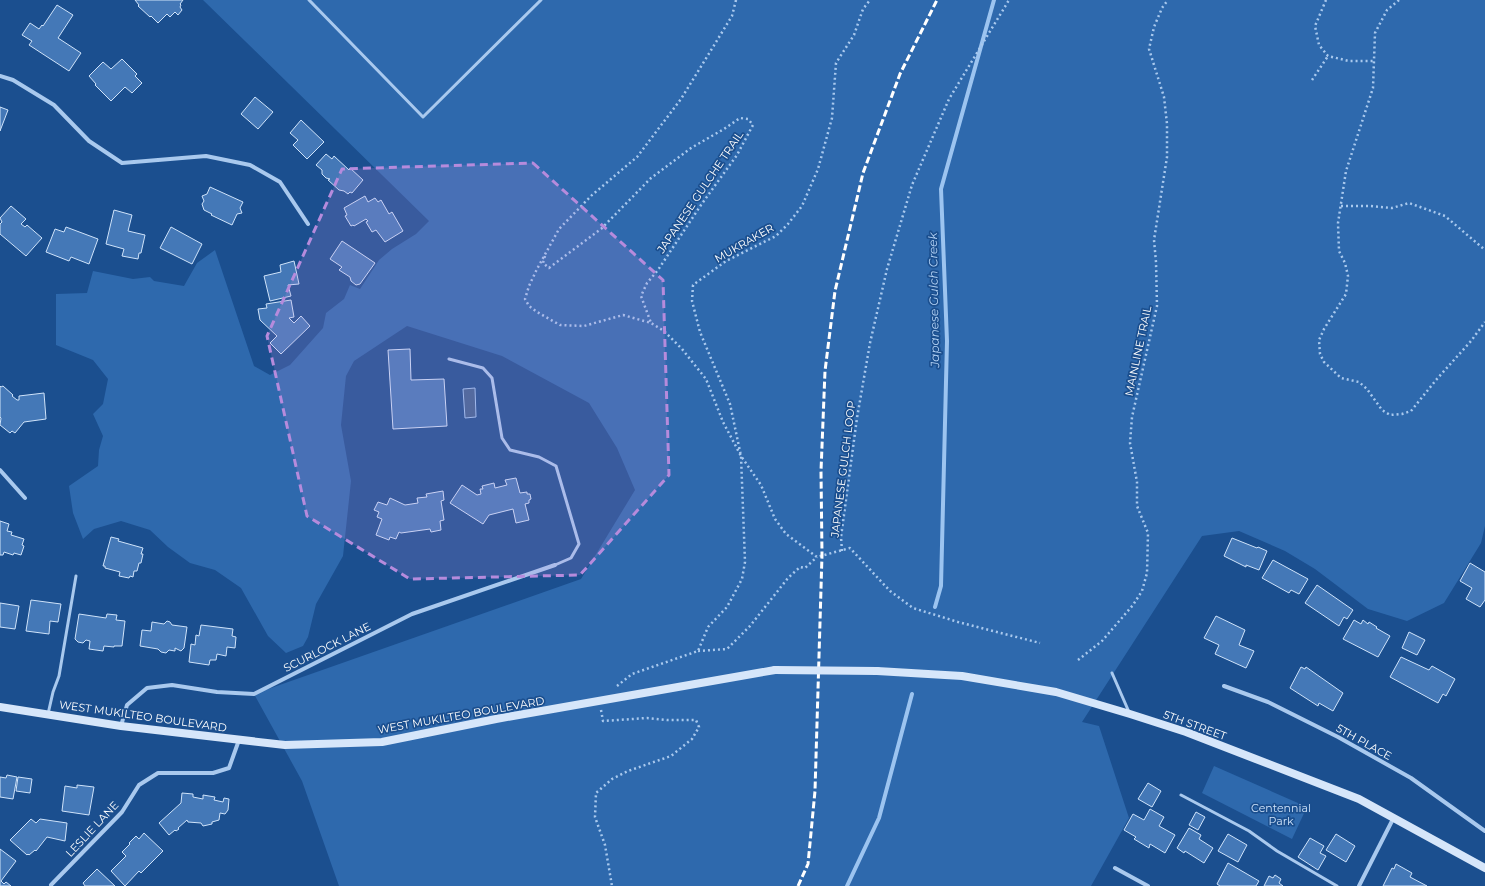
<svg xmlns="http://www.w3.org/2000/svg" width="1485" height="886" font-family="Montserrat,sans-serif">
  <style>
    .green { fill: #2e69ad }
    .water { fill: #3c6290; stroke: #9cc4f0 }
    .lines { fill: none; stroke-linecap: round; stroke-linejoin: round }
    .stream { stroke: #9cc4f0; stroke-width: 4 }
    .building { fill: #4478b7; stroke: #cfe3fa }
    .path { stroke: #a9c9ee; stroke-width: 2.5; stroke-dasharray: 2 3; stroke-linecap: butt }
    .service { stroke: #a9c9ee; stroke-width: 3 }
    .minor { stroke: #a9c9ee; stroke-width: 4 }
    .secondary { stroke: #d6e6fa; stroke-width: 8 }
    .rail { stroke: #fff; stroke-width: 3; stroke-dasharray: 7 3; stroke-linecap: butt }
    .secondary-bridge { stroke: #d6e6fa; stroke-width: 8 }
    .marked { fill: #b68bdc; fill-opacity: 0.2; stroke: #b68bdc; stroke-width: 3; stroke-dasharray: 8 5; stroke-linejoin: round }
    .labels { text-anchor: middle; stroke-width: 3.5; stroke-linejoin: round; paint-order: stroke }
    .street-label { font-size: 11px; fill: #fff; stroke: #1b4f8f }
    .park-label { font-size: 11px; fill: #cfe3fa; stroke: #1b4f8f }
    .water-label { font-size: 12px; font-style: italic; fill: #b5d3f5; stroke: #1b4f8f }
  </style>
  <rect width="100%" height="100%" fill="#1b4f8f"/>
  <path class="green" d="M203 0H1485V526L1481 543 1444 603 1407 621 1368 609 1315 569 1285 551 1239 531 1202 536 1082 722 1099 726 1129 818 1091 886H339L302 781 254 694 581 579 635 490 617 448 589 403 502 356 407 326 354 361 346 376 341 425 351 481 343 556 316 604 308 637 303 646 286 653 268 636 241 588 215 570 190 563 168 547 150 530 121 521 94 529 83 539 73 513 69 486 98 466 99 450 103 436 93 414 103 404 108 379 93 360 56 345V294L87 293 93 271 133 279 150 277 154 281 184 286 197 263 215 250 254 366 270 375 290 365 323 328 326 313 344 299 350 285 360 289 379 260 392 249 416 234 429 221Z
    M1214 766 1307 807 1292 839 1202 793Z"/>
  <path class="water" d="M475 388 476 417 465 418 463 389Z"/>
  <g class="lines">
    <path class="stream" d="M935 607 941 586 947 341 941 189 994 0
      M847 886 879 818 912 694"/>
  </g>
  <path class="building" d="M135 0H183L180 4 181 5 180 7 182 10 178 15 175 12 170 17 167 14 158 23 151 16 150 17 138 6 139 5Z
    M57 5 73 15 58 38 81 53 69 71 29 45 32 41 22 35 30 23 39 29 42 25 43 26Z
    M122 59 137 74 135 76 142 83 132 93 125 87 111 101 95 85 96 84 89 76 103 62 111 69Z
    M255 97 273 112 258 129 241 114Z
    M0 107 8 110 0 131Z
    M301 120 324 142 307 159 293 145 298 140 290 133Z
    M326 154 332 159 334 156 349 170 350 168 363 180 352 193 350 192 348 194 344 191 339 190 328 180 330 179 326 178 322 174V170L316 165Z
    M210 187 243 202 240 208 242 213 237 214 232 225 211 215 212 214 204 210 202 204 204 201 202 196 207 194Z
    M365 196 368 202 375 198 378 202 381 200 389 214 392 212 403 231 385 242 376 230 372 232 366 222 368 221 366 219 354 226 353 225 351 226 345 216 347 215 344 208Z
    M11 206 26 219 21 224 25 227 27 225 42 238 26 256 0 234V224L2 222 0 218Z
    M114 210 132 215 128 231 145 235 141 253H139L138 259 122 256 124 249 106 244Z
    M66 227 98 239 89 264 71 257 69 261 46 252 55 229 64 232Z
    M171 227 202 244 192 264 160 248Z
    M342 241 375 263 360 284 356 285 351 281 350 277 339 270 342 267 330 259Z
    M294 261 299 284 288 285 291 296 270 301 264 276 281 272 280 265Z
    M291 300 294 317 289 318 294 323 301 316 310 326 281 354 270 343 277 336 260 320 258 309 267 308 266 304Z
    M410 349 411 380 444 379 447 426 393 429 388 350Z
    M0 386 1 387 3 386 13 395 12 396 17 400H19V396L44 393 46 419 24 422 15 433 12 431 10 433 0 425 1 418 0 417Z
    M516 478 520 493 527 492V494H530L531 499 529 500V503L525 504 529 520 516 523 513 509 489 515 483 524 450 503 462 485 477 495 481 494 480 489H483L482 486 494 483 495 488 507 485 505 480Z
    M443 491 444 500 441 501 444 520 440 521 441 530 431 532 430 529 401 533 399 532 396 539 390 537 389 540 376 535 382 519 377 517 379 512 374 510 378 502 387 505 390 498 405 505 418 503 417 498 427 497 426 494Z
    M0 521 9 524 7 531 12 532 11 535 24 539 22 545 24 546 21 555 14 553 13 555 4 552 3 555H0Z
    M111 537 119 539 118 541 143 548 141 554H143L141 563H139L137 571H134L133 577 130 576 129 578 119 576 120 572 105 568V566H103Z
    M1232 538 1257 548 1258 547 1267 551 1259 570 1246 565V567L1224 556Z
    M1273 560 1308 579 1299 594 1291 590 1289 593 1262 578Z
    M1470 563 1485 572V600L1480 607 1466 599 1472 588 1460 581Z
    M1317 585 1353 610 1347 619 1344 617 1339 626 1305 603Z
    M31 600 61 604 58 622 50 621 49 634 26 631Z
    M0 603 19 606 15 629 0 627Z
    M79 614 106 618 107 614 117 615 116 620 125 621 122 646H114V647L104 646 103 651 89 649 90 641 86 640 83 643 78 642 75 639Z
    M1216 616 1245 630 1239 645 1254 651 1246 668 1215 654 1219 645 1204 638Z
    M1354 620 1361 624 1363 620 1368 624 1369 622 1377 627 1376 628 1390 636 1378 657 1343 639Z
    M167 621 170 622 172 625 187 627 184 648 181 651 175 648V651L169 650 166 653 161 652 158 649 140 646 142 630 151 631 152 622 164 624Z
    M201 625 233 629 232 636 236 637 235 648 227 647 226 656 217 654 216 660H210L209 665 189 662 191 644 195 645 196 635 199 636Z
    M1409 632 1425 640 1417 655 1402 648Z
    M1401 657 1429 670 1432 666 1455 679 1446 696 1443 694 1438 703 1390 677Z
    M1301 667 1305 669 1306 667 1343 693 1333 711 1319 703 1318 706 1290 688Z
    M7 775 17 777 13 799 0 797V777L6 778Z
    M18 777 32 779 30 793 16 791Z
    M1148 783 1161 791 1152 807 1138 799Z
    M77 785 94 787 89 815 62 811 65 786 77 788Z
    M182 793 193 794V797L203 799V795L215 797 214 800 223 802 224 798 229 799 228 810 225 814 220 813 219 820 212 822V824L203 826 201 823 188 822 187 820 178 828 179 829 176 831 175 830 169 835 159 823 181 803Z
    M1150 809 1164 817 1159 826 1175 835 1165 853 1150 844 1149 848 1134 839 1136 837 1124 830 1133 814 1144 820Z
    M1196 812 1205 817 1198 830 1189 825Z
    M31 819 36 823 40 819 67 823 65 841 47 837 36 851 35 850 29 855 28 854 27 855 10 840Z
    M1189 828 1201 835 1199 839 1213 848 1204 863 1185 851 1184 853 1177 848Z
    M144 833 163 851 141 873 139 871 125 886 111 871 126 856 122 852 130 844 129 843 136 836 139 839Z
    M1228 834 1247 845 1238 862 1218 851Z
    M1336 834 1355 846 1346 862 1326 850Z
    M1310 838 1324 846 1320 853 1326 856 1318 870 1298 857Z
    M0 849 16 861 1 881 4 884 6 882 11 886H0Z
    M1228 863 1259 881 1256 886H1220L1217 884Z
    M1396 864 1412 873 1410 877 1427 886H1383L1392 868 1394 869Z
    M97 869 115 886H85L83 883Z
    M1275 875 1281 879 1279 883 1283 886H1264L1269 876 1273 878Z"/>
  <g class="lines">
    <path class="path" d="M736 0 732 16 681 99 637 157 592 195 559 229 537 269 529 286 525 299 529 306 537 312 560 325 584 326 623 315 651 323 664 331 682 349 706 379 723 422 741 456 761 485 775 519 786 534 817 557 850 548 890 591 913 608 958 622 1040 643
      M1326 0 1315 26 1319 45 1328 56 1349 61H1373
      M1399 0 1387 10 1375 33 1373 88 1346 171 1338 223 1339 251 1345 263 1348 276 1346 294 1324 329 1319 340 1320 354 1324 362 1341 378 1359 382 1367 389 1382 410 1390 415 1402 414 1411 411 1436 380 1471 341 1485 322
      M1312 80 1328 56
      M1341 206H1370L1392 208 1409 203 1445 216 1485 250
      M545 256 543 263 549 268 601 229 651 178 691 148 724 129 740 118 748 119 753 125 737 155 701 205 658 270 647 283 641 296 651 323
      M842 551 841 537 857 418 870 343 887 269 912 185 949 99 1009 0
      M698 651 727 649 750 626 788 578 800 567 805 568 817 557
      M1078 660 1102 641 1133 605 1142 591 1147 573 1148 533 1137 506V482L1130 443 1132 417 1157 306 1156 262 1154 240 1167 157V124L1164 97 1149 49 1154 27 1162 8 1168 0
      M617 686 632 674 698 651 708 627 727 607 742 579 745 562 741 456 730 404 700 332 692 301 693 285 726 261 776 236 788 224 802 206 818 169 832 118 836 63 854 35 863 9 870 0
      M601 710 603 721 647 718 667 720H696L699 727 692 739 671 756 628 771 612 779 596 793 595 817 605 845 612 886"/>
    <path class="service" d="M309 0 423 117 541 0
      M449 359 483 368 492 378 502 438 510 450 539 457 556 466 579 544 571 558 555 565
      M1112 673 1129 712
      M48 714 53 692 59 676 76 576
      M1181 795 1249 831 1277 851 1337 886"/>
    <path class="minor" d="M0 76 13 80 54 105 89 141 122 163 206 156 250 165 280 182 308 224
      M0 470 25 498
      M1224 686 1268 702 1338 737 1411 778 1485 831
      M121 726 127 705 147 688 172 685 217 692 254 694 412 614 555 565
      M1115 868 1148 886
      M51 885 122 812 139 785 158 773H213L229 768 239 740
      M1359 886 1394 817"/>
    <path class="secondary" d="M877 671 962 676 1056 692 1130 714 1186 732 1359 799 1485 868
      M0 707 121 726 285 745 382 742 496 719 775 670"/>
    <path class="rail" d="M798 886 808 864 815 791 822 555 821 471 825 371 835 291 863 173 900 74 937 0"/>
    <path class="secondary-bridge" d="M775 670 877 671"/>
  </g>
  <path class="marked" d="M533 163 663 280 669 475 580 575 410 579 307 516 267 336 342 169Z"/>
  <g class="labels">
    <g class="street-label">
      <text transform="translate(700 192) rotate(-56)" y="4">JAPANESE GULCHE TRAIL</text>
      <text transform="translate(744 243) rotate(-30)" y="4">MUKRAKER</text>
      <text transform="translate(1138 351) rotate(-78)" y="4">MAINLINE TRAIL</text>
      <text transform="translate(843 469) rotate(-83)" y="4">JAPANESE GULCH LOOP</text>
      <text transform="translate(327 647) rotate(-27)" y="4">SCURLOCK LANE</text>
      <text transform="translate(461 715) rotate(-10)" y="4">WEST MUKILTEO BOULEVARD</text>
      <text transform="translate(143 716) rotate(8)" y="4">WEST MUKILTEO BOULEVARD</text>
      <text transform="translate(1195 725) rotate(20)" y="4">5TH STREET</text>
      <text transform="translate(1364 742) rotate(29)" y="4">5TH PLACE</text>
      <text transform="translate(92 829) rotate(-47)" y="4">LESLIE LANE</text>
    </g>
    <g class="park-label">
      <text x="1281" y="812">Centennial<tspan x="1281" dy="13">Park</tspan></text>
    </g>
    <g class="water-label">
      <text transform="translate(934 300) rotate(-91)" y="4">Japanese Gulch Creek</text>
    </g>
  </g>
</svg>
